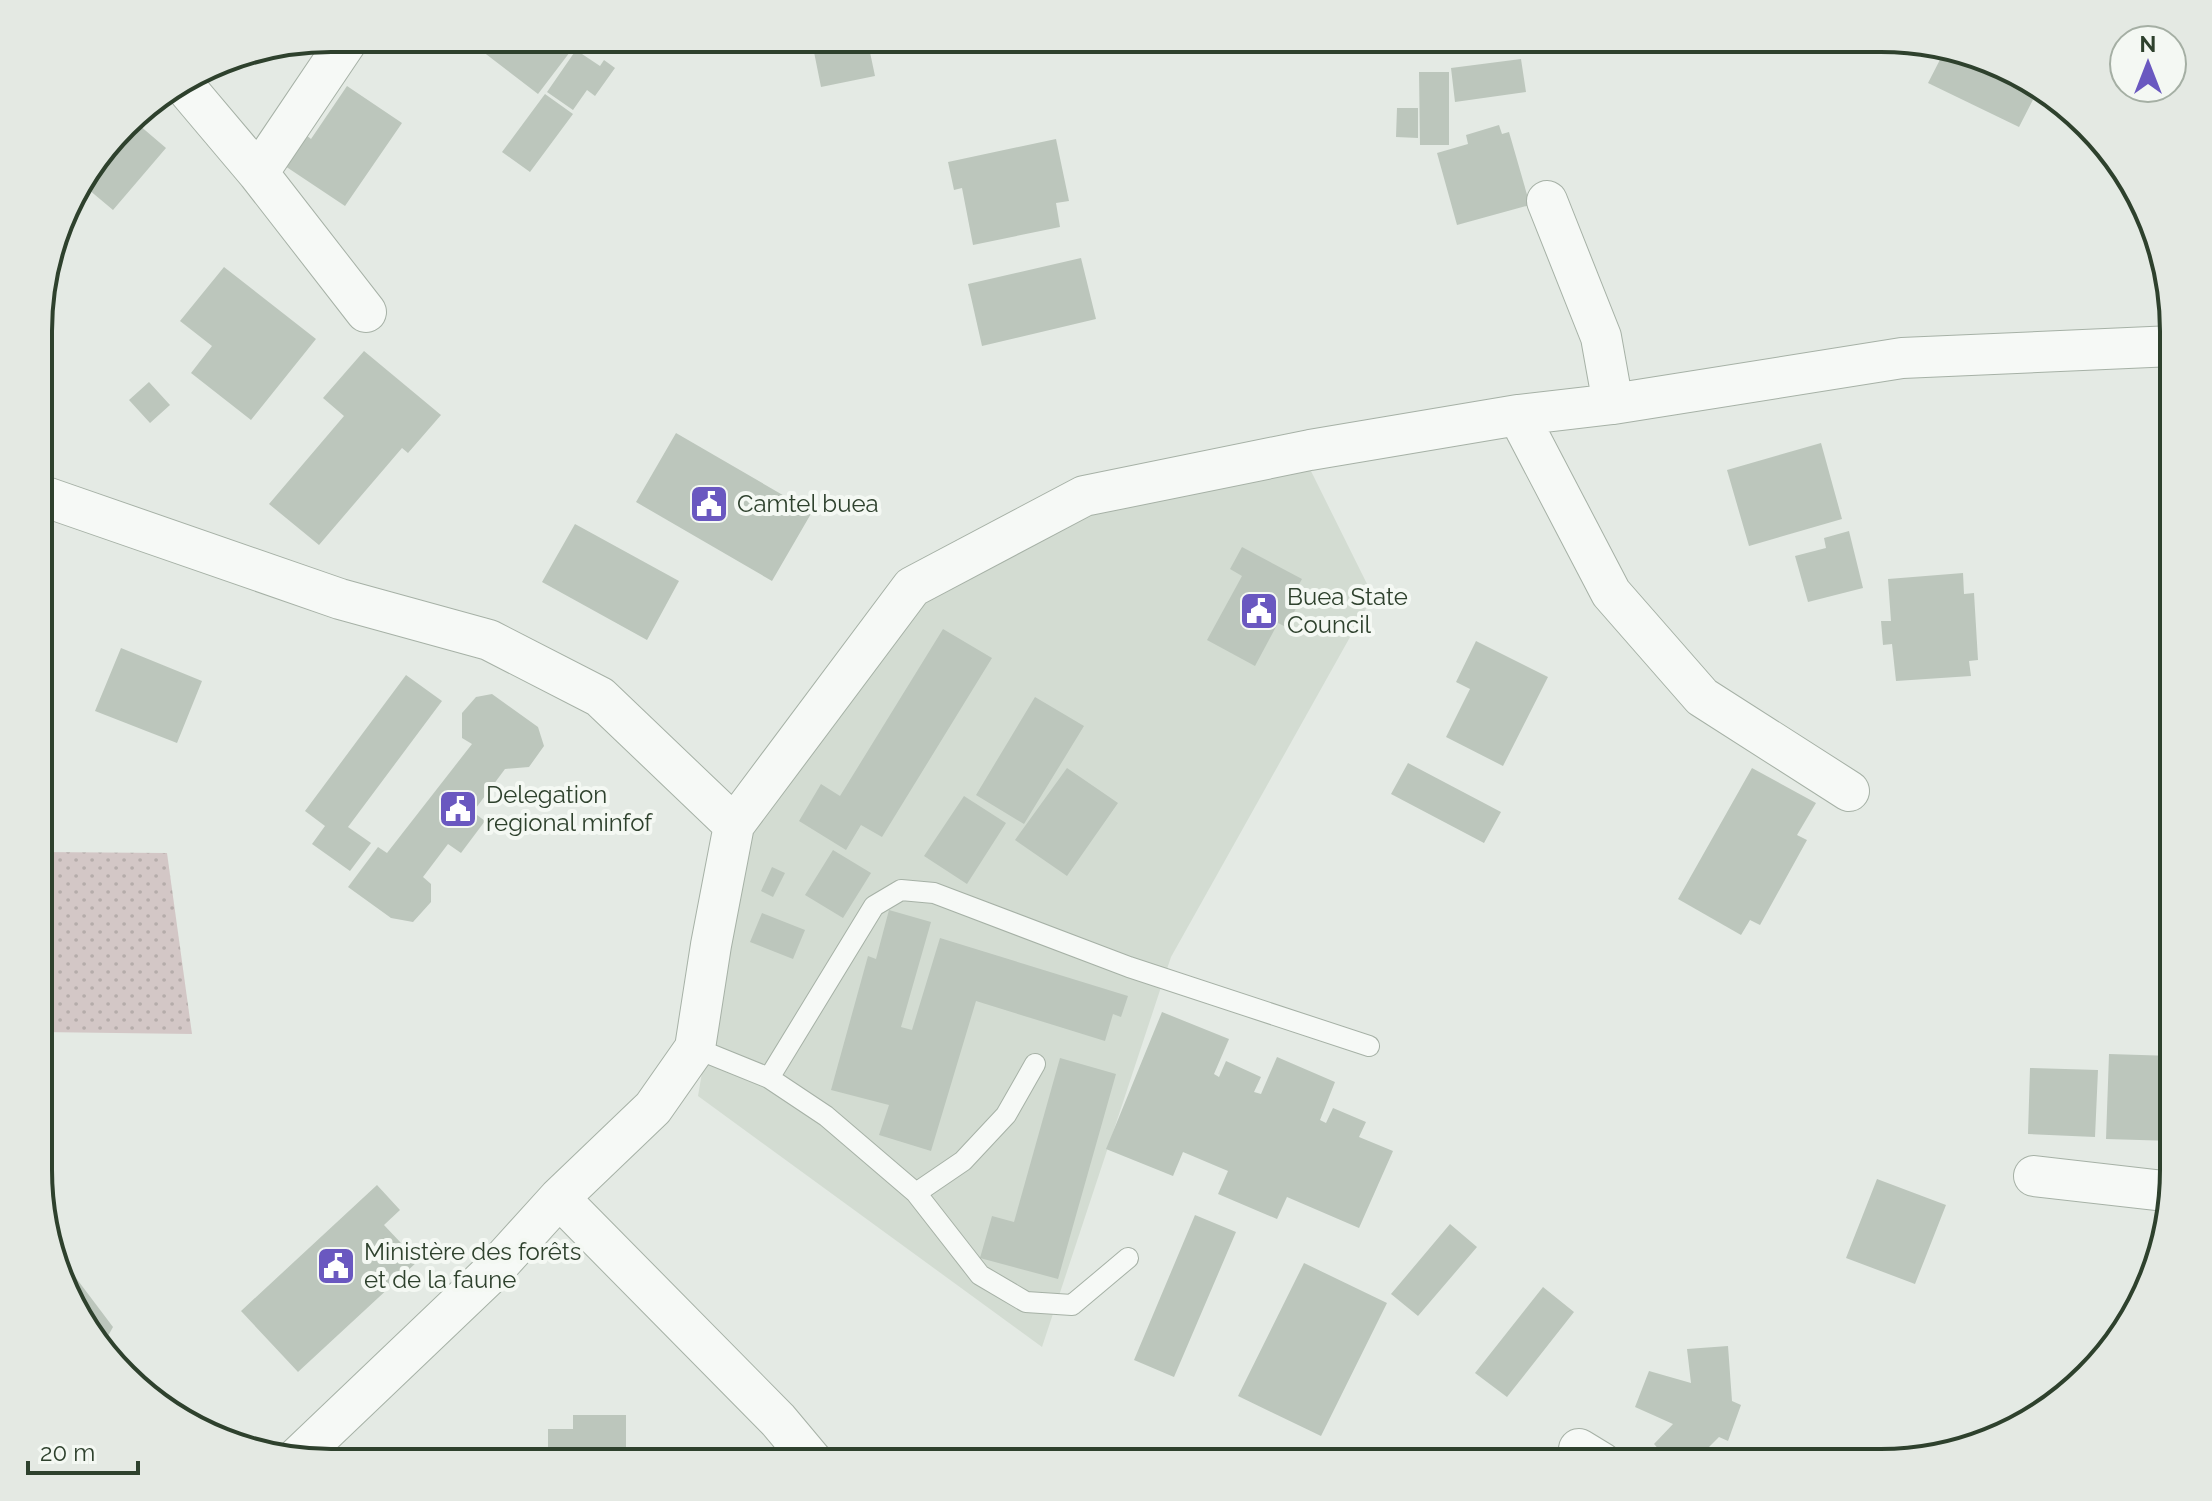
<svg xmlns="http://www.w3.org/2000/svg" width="2212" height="1501" font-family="Raleway,sans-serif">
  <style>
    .built { fill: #d3dcd2 }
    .park { fill: url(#park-dots) }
    .building { fill: #bcc6bc }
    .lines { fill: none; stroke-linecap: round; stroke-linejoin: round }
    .lane-casing { stroke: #a6b1a6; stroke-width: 22 }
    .street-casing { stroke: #a6b1a6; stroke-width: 42 }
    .lane { stroke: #f6f9f6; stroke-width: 20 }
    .street { stroke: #f6f9f6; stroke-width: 40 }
    .labels { text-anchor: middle; stroke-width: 8; stroke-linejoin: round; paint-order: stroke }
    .poi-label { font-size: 24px; fill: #2e412d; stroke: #f4f8f3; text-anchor: start }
    .rim { fill: none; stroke: #2e412d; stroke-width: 4 }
  </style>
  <defs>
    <pattern id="park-dots" width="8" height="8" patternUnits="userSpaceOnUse" patternTransform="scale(2)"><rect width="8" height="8" fill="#d3c7c6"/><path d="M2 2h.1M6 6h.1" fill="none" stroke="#b5acaa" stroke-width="1.8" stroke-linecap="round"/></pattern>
  </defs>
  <rect width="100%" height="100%" fill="#e4eae4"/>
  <path class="built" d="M1304 457 1373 596 1171 957 1042 1347 698 1096 743 835 915 593 1084 502Z"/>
  <path class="park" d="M40 852 167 853 192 1034 40 1032Z"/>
  <path class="building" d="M465 38H560L573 48 538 94Z
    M777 38H867L875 76 821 87 812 42 779 48Z
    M1946 48 1975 54 2039 88 2019 127 1928 83Z
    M576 50 600 66 604 60 615 68 595 96 587 90 573 110 547 92Z
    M1521 59 1526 92 1455 102 1451 68Z
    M1419 72H1449V145H1420Z
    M347 86 402 123 345 206 285 166 306 135 311 139Z
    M545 94 573 114 530 172 502 152Z
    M1397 108H1418V138L1396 137Z
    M132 119 166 148 113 210 82 184Z
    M1499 125 1502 134 1509 132 1530 205 1457 225 1437 153 1468 144 1466 135Z
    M1056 139 1069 201 1056 203 1060 227 973 245 962 188 954 190 948 162Z
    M1081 258 1096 319 982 346 968 284Z
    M224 267 316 339 251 420 191 373 212 346 180 321Z
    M364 351 441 415 408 453 402 448 319 545 269 504 344 416 323 398Z
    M149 382 170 405 150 423 129 400Z
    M676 433 812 512 772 581 636 502Z
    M1821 443 1842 519 1749 546 1727 470Z
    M575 524 679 581 647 640 542 582Z
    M1849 531 1863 588 1808 602 1795 556 1826 548 1824 538Z
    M1242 547 1302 579 1293 595 1301 599 1286 627 1278 623 1255 666 1207 640 1242 576 1230 569Z
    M1963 573 1964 594 1974 593 1978 660 1969 661 1971 676 1896 681 1892 644 1883 645 1881 621H1891L1888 579Z
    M943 629 992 658 882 837 861 825 846 850 799 821 821 784 840 796Z
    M1476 641 1548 677 1503 766 1446 737 1470 689 1456 682Z
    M121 648 202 681 177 743 95 711Z
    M406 675 442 701 348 827 371 843 350 871 312 844 325 826 305 811Z
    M492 694 538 727 544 746 529 767 505 769 473 812 485 821 461 853 448 844 423 877 431 884V902L413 922 391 918 348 887 378 847 387 853 472 744 462 738V713L476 697Z
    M1035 697 1084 726 1024 824 976 795Z
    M1408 763 1501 812 1484 843 1391 794Z
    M1067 768 1118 803 1067 876 1015 840Z
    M1752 768 1816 803 1797 835 1807 840 1760 925 1750 920 1741 935 1678 899Z
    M964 796 1006 823 967 884 924 856Z
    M833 850 871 873 843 918 805 895Z
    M772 867 785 873 773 897 761 891Z
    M889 910 931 922 901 1027 912 1030 940 938 1128 996 1121 1017 1113 1014 1105 1041 976 1001 931 1151 879 1135 889 1105 831 1090 868 956 876 959Z
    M762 913 805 930 793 959 750 942Z
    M1162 1012 1229 1039 1214 1074 1219 1077 1226 1061 1261 1077 1254 1092 1261 1094 1277 1057 1335 1082 1320 1120 1326 1123 1333 1108 1366 1122 1359 1137 1393 1151 1359 1228 1287 1197 1277 1219 1218 1194 1228 1171 1183 1152 1173 1176 1106 1149Z
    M2109 1054 2173 1056V1141L2106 1139Z
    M1060 1058 1116 1074 1058 1279 980 1258 992 1216 1014 1222Z
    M2030 1068 2098 1070 2095 1137 2028 1134Z
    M1877 1179 1946 1205 1915 1284 1846 1258Z
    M377 1185 400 1210 384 1225 418 1261 298 1372 241 1311Z
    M1195 1215 1236 1232 1174 1377 1134 1360Z
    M1450 1224 1477 1247 1418 1316 1391 1294Z
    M64 1262 113 1327 103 1345 78 1317 62 1269Z
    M1304 1263 1387 1303 1321 1436 1238 1396Z
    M1543 1287 1574 1312 1507 1397 1475 1373Z
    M1728 1346 1732 1401 1741 1405 1728 1441 1719 1437 1693 1463H1671L1654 1444 1673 1424 1635 1407 1649 1371 1691 1383 1687 1349Z
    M573 1415H626V1463L548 1462V1429H573Z"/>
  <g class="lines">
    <g class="lane-casing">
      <path id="lane" d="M695 1048 769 1078 826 1116 916 1193 980 1275 1026 1302 1072 1305 1128 1258
        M769 1078 874 906 901 890 934 893 1129 967 1369 1046
        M916 1193 963 1161 1006 1115 1035 1064"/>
    </g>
    <g class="street-casing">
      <path id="street" d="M182 83 258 173 349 38
        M258 173 366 312
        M1547 201 1601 337 1613 404
        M1518 415 1611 593 1702 697 1849 791
        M40 495 340 599 489 640 600 697 734 825
        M2034 1176 2173 1192
        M559 1198 778 1420 814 1463
        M1579 1449 1602 1463
        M296 1459 492 1272 559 1198 653 1108 695 1048 711 945 734 825 912 587 1084 496 1310 450 1518 415 1613 404 1902 358 2173 346"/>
    </g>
    <use href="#lane" class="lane"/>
    <use href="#street" class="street"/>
  </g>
  <defs>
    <g id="civic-square" transform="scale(2)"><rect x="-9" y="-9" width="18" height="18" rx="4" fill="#6a58c0" stroke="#f4f8f3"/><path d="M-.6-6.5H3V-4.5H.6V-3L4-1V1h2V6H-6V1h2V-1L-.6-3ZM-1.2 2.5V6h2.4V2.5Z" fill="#fff"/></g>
  </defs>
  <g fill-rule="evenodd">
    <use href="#civic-square" x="709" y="504"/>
    <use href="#civic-square" x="1259" y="611"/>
    <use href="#civic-square" x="458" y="809"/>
    <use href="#civic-square" x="336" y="1266"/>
  </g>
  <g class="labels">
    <g class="poi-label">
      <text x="737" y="512">Camtel buea</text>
      <text x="1287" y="605">Buea State<tspan x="1287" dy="28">Council</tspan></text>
      <text x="486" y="803">Delegation<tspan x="486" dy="28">regional minfof</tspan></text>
      <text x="364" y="1260">Ministère des forêts<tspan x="364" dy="28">et de la faune</tspan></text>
    </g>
  </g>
  <path d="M0 0H2212V1501H0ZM331 52H1881A279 279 0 0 1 2160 331V1170A279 279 0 0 1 1881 1449H331A279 279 0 0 1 52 1170V331A279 279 0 0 1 331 52Z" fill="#e4e9e3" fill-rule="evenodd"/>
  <path class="rim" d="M331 52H1881A279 279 0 0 1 2160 331V1170A279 279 0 0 1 1881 1449H331A279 279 0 0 1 52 1170V331A279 279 0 0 1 331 52Z"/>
  <g transform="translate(2148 64)"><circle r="38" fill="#f4f8f3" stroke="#a5afa4" stroke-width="2"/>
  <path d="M0-6L14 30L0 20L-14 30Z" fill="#6a58c0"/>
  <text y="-12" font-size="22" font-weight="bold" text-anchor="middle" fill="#2e412d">N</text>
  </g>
  <path d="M28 1461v12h110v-12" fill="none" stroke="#2e412d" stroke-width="4"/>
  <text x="40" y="1461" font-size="24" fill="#2e412d" stroke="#f4f8f3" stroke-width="6" paint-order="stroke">20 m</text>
</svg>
